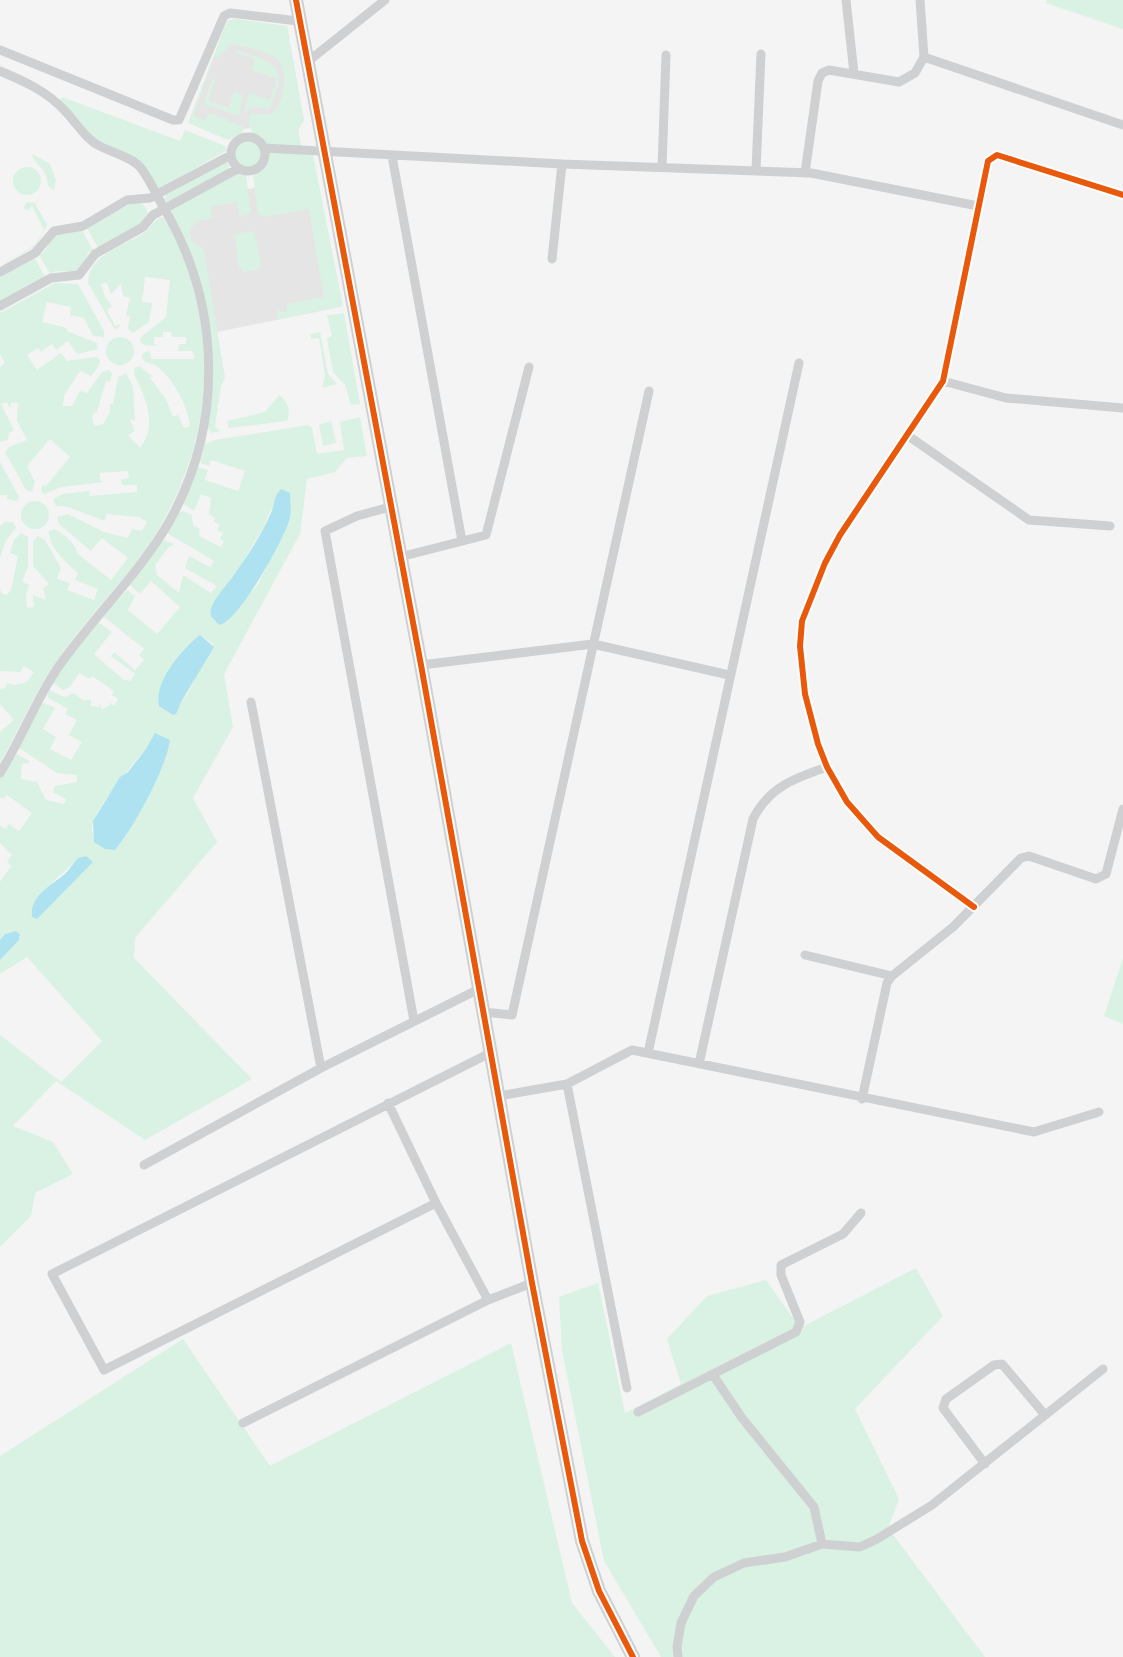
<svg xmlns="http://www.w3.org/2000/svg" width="1123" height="1657" font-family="'Open Sans',sans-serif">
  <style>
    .education { fill: #e6e5e6 }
    .green { fill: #d9f2e3; fill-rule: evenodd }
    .water { fill: #aee2f0 }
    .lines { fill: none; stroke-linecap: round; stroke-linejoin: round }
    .street { stroke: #ced0d2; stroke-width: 9 }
    .secondary { stroke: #ced0d4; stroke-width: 14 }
    .cycleway-casing { stroke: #fff; stroke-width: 10 }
    .cycleway { stroke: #e8590c; stroke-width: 6 }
  </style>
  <rect width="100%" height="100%" fill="#f4f4f4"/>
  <path class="education" d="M234 19 287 26 304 121 243 129 232 133 191 116 224 29 228 21Z
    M308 178 340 307 212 333 208 302 184 231 221 194Z"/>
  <path class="green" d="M1047 0H1123V29L1046 3Z
    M234 19 287 26 304 121 298 130 301 146C291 146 276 148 267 144 255 138 243 125 252 113 257 113 265 116 270 114 284 109 289 69 277 59 268 51 249 48 237 45H231L219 57H214L193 116 204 120 210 113 243 127V133L228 140 188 123 224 29 228 21Z
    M236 50C258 58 287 61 276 91 274 97 273 103 269 109L251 107 243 115 249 93 270 100 277 79 252 70 255 59 234 52Z
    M212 78 215 79 208 101 229 108 234 92 243 95 239 116 204 104Z
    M62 97 180 141 185 130 225 146 227 150 159 189 146 171 98 142 59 101Z
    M234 153a14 14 0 1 1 28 0a14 14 0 1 1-28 0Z
    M270 152 313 155 343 306 281 319 277 317 278 308 281 312H286L287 304 324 297 309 209 264 217 258 213 253 176 264 165Z
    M32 154 50 164 56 180 54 190 48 186C47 166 34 166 32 154Z
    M224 162 229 164 228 170 167 202 164 200 166 195Z
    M13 181a14 14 0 1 1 28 0a14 14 0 1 1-28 0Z
    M236 173 246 176 251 213 240 217 237 202 211 207 212 218 197 221 190 230 191 239 204 250 225 378 221 386 215 427 220 431 212 433 207 428 213 373 207 315 201 287 170 211Z
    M27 202 35 203 47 225C44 231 39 241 34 247L0 266 35 245 44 230 32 206 28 210 23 209Z
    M139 203 144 205 148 213 141 224 98 248 87 228 130 204Z
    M162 217C180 234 190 272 195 296 219 389 195 485 137 561 110 596 79 627 55 664 33 695 19 730 0 763V732L14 720 0 704V689L5 688 7 683 14 685 27 682 34 672 24 666 20 672 0 671V588L1 593 7 595 11 590 18 556 10 553 14 540 21 533 28 537V566L22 582 29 585 26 595 27 608 34 607 33 595 46 600 43 588 49 584 33 566V541L38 536 45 540 61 568 57 579 70 583 67 590 94 600 98 589 75 580 78 573C67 564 48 546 49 531L54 529C63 533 76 544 78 554L111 580 128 558 102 538 91 551 59 524 57 517 68 514 104 532 128 538 132 529 142 531 147 522 139 517 106 514 105 521 68 507 56 506 53 499 62 494 89 491 90 496 137 492V485H122L121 479 129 478 128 471 100 473V480L104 482 62 487 44 494 41 491 42 485 46 486 70 457 50 439 27 466 35 482 32 492 26 490 5 452 9 447 27 440 17 421 18 403H11L10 409 7 402 1 404 14 430 9 433 8 440 0 442V367L5 363 0 354V313L55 283 78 284 104 331V337L93 336 84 318 70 315 71 307 47 302 42 322 67 328V331L97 343 98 349 77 354 68 341 56 350 52 344 41 352 38 348 27 355 37 370 61 353 67 361 95 357 100 359 99 366 91 376 80 371 64 396 63 406H72L80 391 87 393 102 372 109 370 112 374 110 382 106 381 97 412 92 415 94 426 103 424 110 412V404H113L118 377 126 373 133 387 135 421 130 419 135 431 128 435 140 448C158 425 146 399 134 374V368L139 366 152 376 150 378 166 399 173 417 178 415 184 428 190 426C187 404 175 382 158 367 152 363 146 364 142 358L143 353 150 351 151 359H194L193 351H178L179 344H186V337H172L171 332H163V337H154V344L159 346 144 345 140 342 141 337 166 317 170 280 145 277 142 302 152 303 149 322 133 333 128 329 130 316 126 315 130 298 123 296 121 284 111 294 107 283 101 284 105 297 112 306 107 310 115 326 122 324 115 330 88 283C88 255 123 246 144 233 151 228 154 220 162 217Z
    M82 230 93 250 88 253 84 264 76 272 56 271 50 274 39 255 45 251 52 236Z
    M254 231 261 265 258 269 243 272 242 267 239 268 235 234Z
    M34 257 45 277 0 302V276Z
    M344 313 360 404 351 405 345 385 333 372 327 338 332 336 327 316 317 317Z
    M320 332 328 374 337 384 322 388 325 376 319 338 311 339 310 334Z
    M106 351a14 14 0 1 1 28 0a14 14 0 1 1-28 0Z
    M279 395C287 400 292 412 287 421L229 428 227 421 265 412Z
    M360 417 367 456 347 458 335 472 307 479 300 534 224 674 233 727 193 798 217 842 135 938 134 958 252 1079 145 1140 56 1081 13 1126 53 1142 73 1174 35 1193 31 1216 0 1247V1035L61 1082 102 1041 27 957 0 974V960L21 937 16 931 5 934 0 940V882L11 866 7 861 12 855 0 843V825L5 829 9 824 19 831 32 813 7 795 3 799 0 797V778L17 754 29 761V763L22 764 21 779 37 782 46 800 64 804 66 799 53 792 55 786 77 782V775L57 773 19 748 40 705 44 703 55 708 43 729 56 737 50 749 71 760 82 742 69 735 77 720 65 714 68 709 47 697 49 690 65 697 73 693 83 700H91V706L99 707V703L102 709 110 705 109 702 114 706 118 699 112 695 114 691 92 676 90 679 79 673 70 687 63 690 53 683 61 668 98 622 112 632 94 654 124 680 130 681 135 674 111 656 114 652 135 670 144 660 139 655 144 649 103 616 127 590 135 596 128 610 157 634 180 607 151 581 140 594 130 585 163 540 174 544 168 548 155 565 157 575 179 593 183 575 211 593 217 586 185 568 189 556 210 567 214 561 167 533 177 513 183 511 192 515 193 525 200 529 199 536 225 549 221 546 224 541 220 539 223 533 217 530 220 525 214 522 215 518 209 514 211 498 201 494 194 511 182 503 198 467 208 470 205 480 238 491 245 471 211 460 209 466 200 463 205 444 215 440 308 425 312 428 317 454 344 450 340 422ZM279 491 290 493 289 521 257 586 219 625 211 616 212 606 237 572 263 528ZM200 635 213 644 186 696 181 702 158 695C167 671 178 650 200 635ZM147 748 100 847C98 842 93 835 92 830 90 811 135 762 147 748ZM78 858 32 917C29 896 65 874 78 858Z
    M331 421 336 443 323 446 319 425Z
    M0 462 19 497 17 501 7 499V495H0Z
    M21 515a14 14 0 1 1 28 0a14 14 0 1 1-28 0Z
    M5 522H13L16 528 6 540 0 558V526Z
    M1123 958V1024L1104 1016Z
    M916 1268 943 1316 855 1409 899 1499 888 1528 985 1657H661L604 1561 562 1350 559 1297 598 1283 625 1413 681 1384 667 1339 707 1296 766 1280 800 1328Z
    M183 1339 270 1466 511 1343 572 1603 615 1657H0V1456Z"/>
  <path class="water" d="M281 489 290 493C290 502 292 513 289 521 283 541 237 624 219 625L211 616C208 602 229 584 236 572 249 554 261 535 270 515 275 505 273 497 281 489Z
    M200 635 214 647 181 702 176 714 173 715 159 706C153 683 183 647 200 635Z
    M155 733 170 740C166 769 134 827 115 850L105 849 94 842 93 821 120 777 128 772 146 749Z
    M86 856 93 862 37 919 32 917C29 896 52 885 66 873 70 869 74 862 78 858Z
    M16 931 20 935 19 940 0 960V940L5 934Z"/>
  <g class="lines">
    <path class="street" d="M846 0 854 73
      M0 50 173 120H179L224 16 230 13 298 21
      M924 57 1123 125
      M306 63 385 0
      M0 71C24 81 48 92 65 111 75 121 84 137 96 144 109 152 130 156 140 167 150 179 157 197 165 210 221 306 224 424 169 522 139 574 94 616 59 666 36 699 22 738 0 773
      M231 154a17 17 0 1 1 34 0a17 17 0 1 1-34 0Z
      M264 148 562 164 811 173 978 206
      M392 156 462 541
      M662 167 666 55
      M756 170 761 54
      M805 173 818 81 822 73 829 70 899 82 915 73 924 57 920 0
      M552 259 562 164
      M0 272 35 253 54 231 83 226 127 200 150 198 231 155
      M0 306 51 278 79 275 95 254 143 227 153 215 239 168
      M943 381 1006 398 1123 408
      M907 435 1029 520 1110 526
      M390 507 357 516 325 531 414 1021
      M400 557 486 535 529 367
      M421 665 593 644 729 675
      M251 702 321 1068
      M974 907 878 837 847 802 827 767 818 744 805 694 800 646 802 621 825 563 840 535 943 381 988 161 997 155 1123 195
      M805 955 892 976
      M484 1012 512 1015 649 391
      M648 1053 799 363
      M699 1064 753 819C769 787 795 778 827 767
      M499 1096 567 1084
      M862 1099 887 983 892 976 953 927 1021 858 1029 856 1096 879 1106 874 1123 809
      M388 1103 436 1203 488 1300
      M144 1165 321 1068 479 989
      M436 1203 104 1370 52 1274 490 1053
      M713 1375 742 1418 814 1507 822 1544
      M627 1388 567 1084 632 1050 1034 1132 1099 1112
      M638 1412 796 1332 800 1322 781 1275V1265L843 1234 861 1213
      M243 1423 488 1300 532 1283
      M985 1464 943 1408 946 1399 994 1365 1002 1364 1045 1415
      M678 1657 677 1647 681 1623 694 1596 714 1577 744 1563 785 1557 822 1544 860 1547 877 1539 932 1505 1103 1369"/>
    <path class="secondary" d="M296 0 421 665 532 1283 582 1541 599 1591 633 1657"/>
    <g class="cycleway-casing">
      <path id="cycleway" d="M296 0 421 665 532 1283 582 1541 599 1591 633 1657
        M974 907 878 837 847 802 827 767 818 744 805 694 800 646 802 621 825 563 840 535 943 381 988 161 997 155 1123 195"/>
    </g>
    <use href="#cycleway" class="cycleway"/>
  </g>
</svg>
